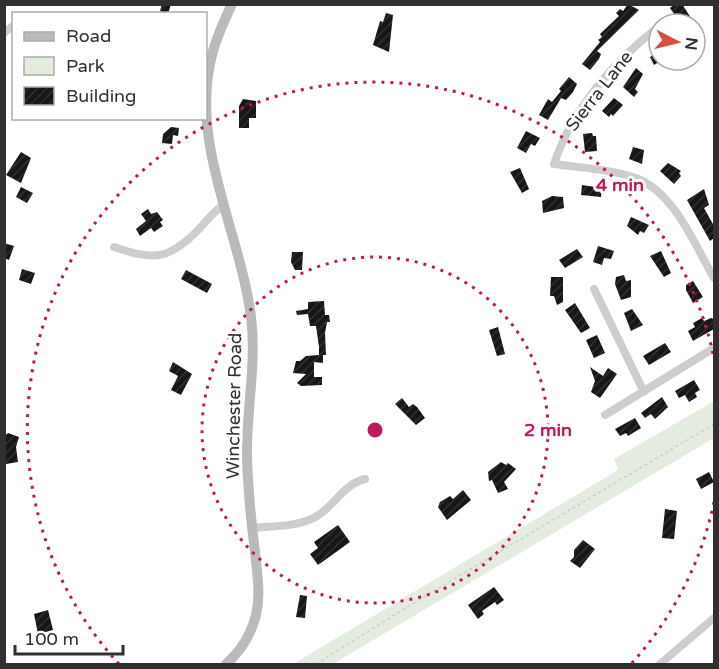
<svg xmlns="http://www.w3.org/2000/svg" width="719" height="669" font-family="'Varela Round',sans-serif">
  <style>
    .green { fill: #e4ece0 }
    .building { fill: url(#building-hatch) }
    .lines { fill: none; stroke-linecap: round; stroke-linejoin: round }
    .path { stroke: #cdcdcd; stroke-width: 1.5; stroke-dasharray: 3 3; stroke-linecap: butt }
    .street { stroke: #cdcdcd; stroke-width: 8 }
    .secondary { stroke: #bababa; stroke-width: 10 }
    .ring { fill: none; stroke: #c2185b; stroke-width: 3; stroke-dasharray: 3 6 }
    .labels { text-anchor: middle; stroke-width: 6; stroke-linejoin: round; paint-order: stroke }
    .street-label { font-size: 18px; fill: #303030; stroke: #fff }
    .centre { fill: #c2185b; stroke: #fff; stroke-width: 3 }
    .ring-label { font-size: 18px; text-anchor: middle; font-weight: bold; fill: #c2185b; stroke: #fff; stroke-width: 6; stroke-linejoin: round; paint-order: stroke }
  </style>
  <defs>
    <pattern id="building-hatch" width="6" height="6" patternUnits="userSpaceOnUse" patternTransform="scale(1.5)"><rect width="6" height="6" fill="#171717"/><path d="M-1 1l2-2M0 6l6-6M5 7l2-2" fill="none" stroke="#303030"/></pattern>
  </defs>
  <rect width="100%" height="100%" fill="#fff"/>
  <path class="green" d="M714 401V438L333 664H293L618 470 614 459Z"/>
  <path class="building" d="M162 4H171L168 14 160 11Z
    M628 4 639 10 597 51 601 54 599 59 590 70 582 64 600 42 598 40 602 37 600 34 619 16 616 13 620 9 623 11Z
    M675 4H682L691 18 681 24 670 8Z
    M386 13 393 15 389 52 373 45 380 21 383 22Z
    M659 52V62L654 65 650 57Z
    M636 68 643 74 635 89 638 92 634 97 623 87Z
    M569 77 577 84 573 92 566 100 561 98 548 120 539 115 548 99 552 102 561 91 559 89Z
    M614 98 623 105 613 116 611 114 609 117 602 111Z
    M243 99 256 101V118H249V128H239V106Z
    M171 127 179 128 178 136 173 135 172 144 162 143 163 134Z
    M526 131 540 138 535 146 531 144 526 153 517 148Z
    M592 133 593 136H596L597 151 585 152 583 134Z
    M633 147 644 150 642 164 629 159Z
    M21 152 31 158 21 183 6 175Z
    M668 163 681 171 679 173 681 176 674 184 660 171Z
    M520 168 529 189 522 193 510 172Z
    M582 185 602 188 601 197 581 195Z
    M21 187 33 193 27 203 16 197Z
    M704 189 709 205 704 208 714 226V238L710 241 687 200Z
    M552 196 563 197 564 208 543 213 542 201Z
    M148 209 151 214 157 212 163 220 160 222 163 226 154 232 151 228 140 236 136 229 146 221 141 214Z
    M631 217 649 225 644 233 640 231 638 235 627 226Z
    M4 243 14 246 9 260 4 258Z
    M598 246 614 251 611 259 604 258 602 265 593 262Z
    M577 249 583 257 565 268 559 260Z
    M661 251 671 273 664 277 650 256Z
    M292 252H303L302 270H295L291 262Z
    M22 269 35 273 31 284 19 280Z
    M186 270 212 284 207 293 181 279Z
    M624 275 626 281 631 280V297L621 300 615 284 616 277Z
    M551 277H563V302L557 305 554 296H550Z
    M693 281 703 297 693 303 686 290V285Z
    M324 301 325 315H329L330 322H327L325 333 326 355H321H323V363L314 362V377H322V385L301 386 297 383 306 374 293 373 296 361H300L306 356 319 355V347L316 326H310L308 314 297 315 296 311 308 309V302Z
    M575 303 590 328 581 333 565 310Z
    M632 309 643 325 631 331 624 313Z
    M702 318 704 321 711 318 714 319V329L693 341 688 331 695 327 693 323Z
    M498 327 505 354 497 356 489 330Z
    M597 335 605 353 594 358 586 340Z
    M665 343 671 352 649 365 643 356Z
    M173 362 192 374 181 395 171 390 178 376 169 371Z
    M590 367 603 376 608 368 617 374 600 398 591 392 595 381Z
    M694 380 700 390 695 393 697 397 689 402 685 395 679 398 675 391Z
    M662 397 668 407 655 419 651 414 645 418 641 413Z
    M402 398 409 407 413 404 417 407 425 418 416 425 395 404Z
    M635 418 641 428 628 436 626 433 620 436 615 429Z
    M8 433 19 437 16 447 18 462 6 464 4 436Z
    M501 462 506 465 508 463 516 469 504 482 508 489 498 493 492 480 489 481 488 472Z
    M709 472 714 482 701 489 696 479Z
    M463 490 471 500 447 520 438 507 440 502 450 496 453 499Z
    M665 509 677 511 674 539 662 538Z
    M338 525 350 542 318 565 310 554 318 548 314 542Z
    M583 540 595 549 580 568 570 561 574 557V550Z
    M494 587 504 600 497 605 495 602 482 611 484 614 478 619 468 605Z
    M300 595 307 596 305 618 296 617Z
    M48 610 53 630 38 634 34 614Z"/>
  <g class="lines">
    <path class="path" d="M316 664 407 607 714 424"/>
    <path class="street" d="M657 28C612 63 572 110 554 164 581 168 610 169 636 178 675 193 694 244 714 278
      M4 33 14 25
      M114 247C153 260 168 261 198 230 207 221 212 212 224 205
      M594 289 644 392
      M605 415 714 348
      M252 528C273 526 299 527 317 516 335 505 344 484 365 479
      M660 664 714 618"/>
    <path class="secondary" d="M226 664C241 651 251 635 256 615 261 594 257 573 255 552 251 520 248 489 247 457 246 410 257 364 251 317 240 231 189 143 212 55 216 38 224 21 232 4"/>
  </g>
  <g class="ring">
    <circle cx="375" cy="430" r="173"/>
    <path d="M714 502A347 347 0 0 1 631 664M119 664A347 347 0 1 1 714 358"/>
  </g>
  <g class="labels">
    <g class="street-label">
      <text transform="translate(599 91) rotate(-52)" y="6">Sierra Lane</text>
      <text transform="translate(234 406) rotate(-89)" y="6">Winchester Road</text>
    </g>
  </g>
  <circle cx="375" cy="430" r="9" class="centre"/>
  <g class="ring-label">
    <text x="620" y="191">4 min</text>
    <text x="548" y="436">2 min</text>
  </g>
  <rect width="719" height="669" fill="none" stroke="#303030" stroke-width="12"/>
  <rect x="12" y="12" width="195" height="108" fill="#ffffff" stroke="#acacac" stroke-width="1.5"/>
  <rect x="24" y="32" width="30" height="9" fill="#bababa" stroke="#acacac" stroke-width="1.5"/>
  <text x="66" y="42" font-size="18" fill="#303030">Road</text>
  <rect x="24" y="57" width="30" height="18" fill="#e4ece0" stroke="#acacac" stroke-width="1.5"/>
  <text x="66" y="72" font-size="18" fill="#303030">Park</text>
  <rect x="24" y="87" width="30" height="18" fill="url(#building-hatch)" stroke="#acacac" stroke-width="1.5"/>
  <text x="66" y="102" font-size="18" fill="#303030">Building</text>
  <g transform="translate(677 42) rotate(97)"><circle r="28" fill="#ffffff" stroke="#acacac" stroke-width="1.5"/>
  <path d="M0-4.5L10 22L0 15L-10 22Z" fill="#d75142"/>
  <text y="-9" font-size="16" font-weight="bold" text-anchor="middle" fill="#303030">N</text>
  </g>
  <path d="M15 645v9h108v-9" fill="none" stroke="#303030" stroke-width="3"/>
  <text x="24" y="645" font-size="18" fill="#303030" stroke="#ffffff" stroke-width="4.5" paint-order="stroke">100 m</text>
</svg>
